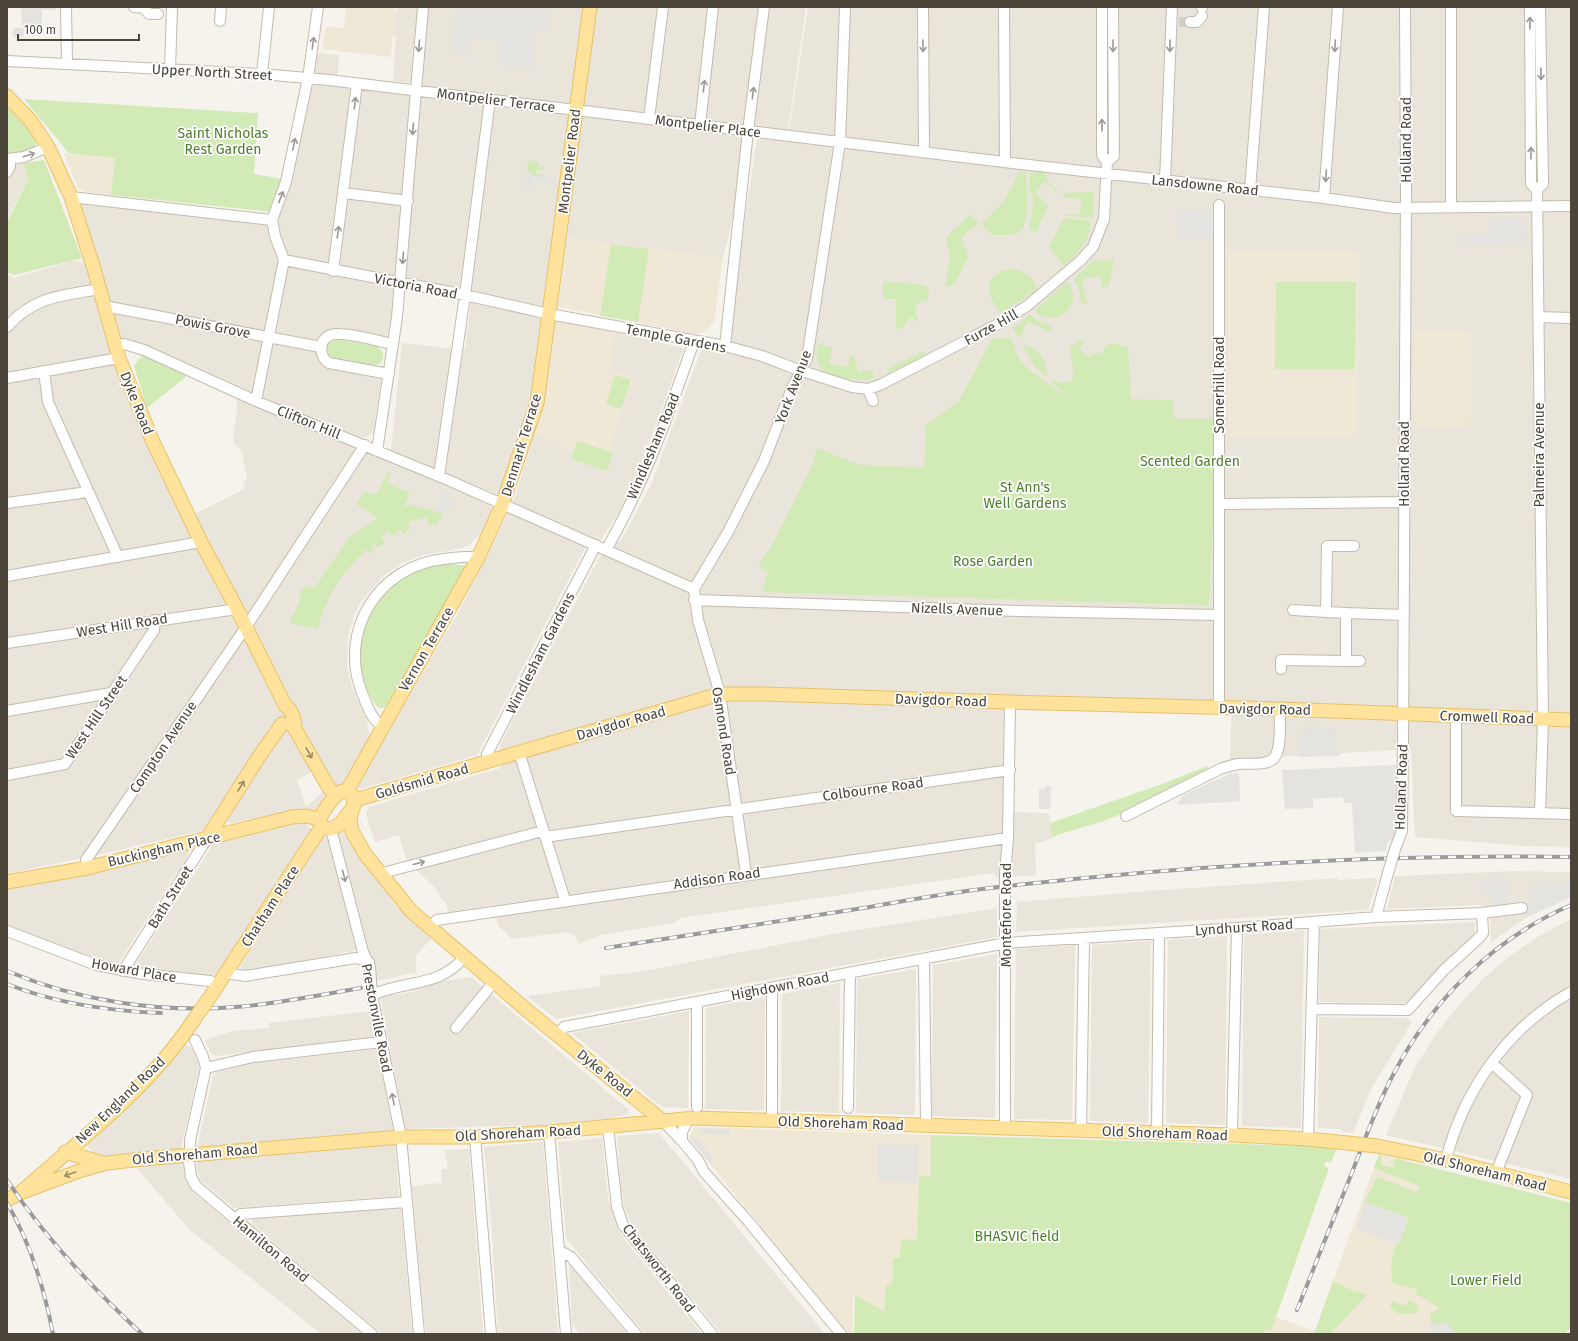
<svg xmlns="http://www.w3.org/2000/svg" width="1578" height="1341" font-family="'Fira Sans',sans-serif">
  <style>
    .residential { fill: #eae5da }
    .education { fill: #efe8d6 }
    .green { fill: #d2eab5 }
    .parking { fill: #e5e3e0 }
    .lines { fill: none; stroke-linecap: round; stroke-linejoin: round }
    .minor-tunnel { stroke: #d4d0c8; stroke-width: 10; stroke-dasharray: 10 5; stroke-linecap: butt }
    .minor-casing { stroke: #c2bbae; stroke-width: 12 }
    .major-casing { stroke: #e6c16a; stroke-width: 15 }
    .minor { stroke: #fff; stroke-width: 10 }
    .major { stroke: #ffe39c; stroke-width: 13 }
    .rail-casing { stroke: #9a9a9a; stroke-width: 4 }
    .rail { stroke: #fff; stroke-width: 2.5; stroke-dasharray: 8; stroke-linecap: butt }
    .minor-bridge-casing { stroke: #c2bbae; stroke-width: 12; stroke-linecap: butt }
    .major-bridge-casing { stroke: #e6c16a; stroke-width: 15; stroke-linecap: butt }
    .minor-bridge { stroke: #fff; stroke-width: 10 }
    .major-bridge { stroke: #ffe39c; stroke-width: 13 }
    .oneway { stroke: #9c9892 }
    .oneway2 { stroke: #9c8c66 }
    .labels { text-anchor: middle; stroke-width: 3.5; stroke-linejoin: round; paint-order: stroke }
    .street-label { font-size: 14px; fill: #4b4439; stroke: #fff }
    .park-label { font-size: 14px; fill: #4a7f2a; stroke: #fff }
  </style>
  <rect width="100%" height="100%" fill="#f6f3ec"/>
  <path class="residential" d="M397 7H420L411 83 393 81 396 37 388 36 389 14H396Z
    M427 7H806L788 130 752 137 723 258 567 238 556 319 684 348 639 469 622 507 601 540 585 548 477 755 361 789 357 787 358 783 461 608 494 543 513 501 531 446 541 402 563 186 541 313 536 403 499 495 391 450 402 343 465 350 472 294 406 280Z
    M808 7H1571V847L1525 846 1415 837 1411 749 1230 760 1232 702 1004 699 1003 812 1049 813 1053 838 1035 844 1036 875 997 878 994 873 680 918 674 923 601 935 579 944 574 934H569L568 932 512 939 498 926 495 905 448 912 446 903 440 897 438 891 406 860 399 835 375 842 366 814 368 807 501 768 500 745 600 556 621 540 650 487 701 351 704 350 725 354 757 139 789 131Z
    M316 53 339 55 337 83 411 95 397 285 387 337 334 329 328 331 316 346 318 358 327 367 381 379 373 434 359 439 117 339 73 199 274 223Z
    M22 160 28 178 7 219V176L16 161Z
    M72 261 90 263 98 289 187 518 244 489 243 482 247 480 242 452 234 444 233 434 237 412V400L239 395 441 481 494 508 484 530 469 545 459 549 424 555 402 563 383 576 360 603 353 618 348 636 347 666 352 688 364 715 366 716 369 734 366 749 345 784 336 791 321 767 297 780 306 807 326 789 333 797 319 814 251 822 250 819 231 823 228 822 230 816 218 807 204 830 106 853 7 874V275L14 278Z
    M304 822 311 829 217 976 134 967 214 843Z
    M342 829 396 906 432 938 416 955V972L377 981 372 964 357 950 248 972 240 967 324 835Z
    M185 850H188L189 854 181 870 177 872 118 964 63 948 7 926V889L49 882Z
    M1514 871 1571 872V897L1527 917 1491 942 1490 916 1480 905 1387 909 1395 876Z
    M1338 878V880L1376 878 1377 883 1368 910 1016 932 1017 902 1161 890Z
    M997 908V937L556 1019 527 996 601 986 599 976 640 972 833 934Z
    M1571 919V1179L1386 1135 1415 1067 1439 1030 1459 1005 1483 979 1506 959 1539 936Z
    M1475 922V934L1446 960 1409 1000 1404 1003 1319 1002 1320 929Z
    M1304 930 1301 1128 1242 1126 1244 935Z
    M1227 936 1225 1125 1166 1123 1168 940Z
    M1151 941 1148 1123 1091 1121 1090 1119 1092 945Z
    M1075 945 1072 1120 1014 1119 1016 949Z
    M997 954 995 1118 932 1116 933 965Z
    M916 969 915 1115 856 1113 857 979Z
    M471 977 629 1110 628 1114 606 1119 535 1125 405 1129 380 997 412 992 439 982Z
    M840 983 839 1113 781 1111 782 994Z
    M765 997 764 1111 705 1109 706 1008Z
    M370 1011 374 1037 217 1056 211 1054 205 1040 233 1031 269 1028V1023Z
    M689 1011 688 1108 663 1107 654 1101 572 1033Z
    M1319 1017 1408 1018 1412 1022 1371 1089 1353 1133 1343 1132 1341 1129 1318 1128Z
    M183 1045 191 1047 196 1054 199 1067 181 1149 104 1159 95 1157 85 1141Z
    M377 1049 393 1130 197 1148 213 1076 215 1073 248 1064Z
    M659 1133 727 1215 825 1334H722L677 1280 632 1225 625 1209 621 1187 617 1136Z
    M602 1138 608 1198 617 1228 627 1243 702 1334H645L566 1238 558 1142Z
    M543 1142 558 1334H498L491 1218 484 1147Z
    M395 1144 399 1196 234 1208 200 1180 196 1167 198 1160Z
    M469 1149 483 1334H427L424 1321 412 1186 441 1183 442 1169H448L445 1150Z
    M182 1162 186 1182 194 1193 362 1334H321L189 1229 135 1166Z
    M401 1207 412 1334H382L251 1223 254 1218Z
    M569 1264 575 1271 627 1334H580L572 1324Z"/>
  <path class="education" d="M346 7H395L391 57 322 49 326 27 344 28Z
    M73 153 115 158 111 195 86 192 78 188 64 154Z
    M567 238 723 258 714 322 706 331 696 334 558 307Z
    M1228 251H1359L1357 437H1228Z
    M556 321 615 333 609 371 635 376 612 439 611 452 613 453 607 471 570 459 572 450 562 446 563 443 535 434 544 402Z
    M1414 331H1470L1471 426 1413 427Z
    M694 1127 931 1135V1176H919L917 1240 900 1259 893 1258 892 1285H886L884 1311 853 1294V1334H849L689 1138Z
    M1379 1154 1571 1203V1327L1564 1334H1209L1216 1293 1271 1331 1276 1317 1315 1331Z"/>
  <path class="green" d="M24 99 258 113 254 174 282 179 272 212 111 195 115 158 69 153Z
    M7 107 34 135 37 141 33 150 7 154Z
    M44 160 82 258 14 275 7 272V222L28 179 23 163Z
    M528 160 538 162V166L544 167 543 170H536V174H542V177L534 176 527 169Z
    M1020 171 1026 172C1026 185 1031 221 1020 231 1014 236 1000 235 992 235L982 224 1005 200Z
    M1044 172 1049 182 1059 192 1058 194 1045 181 1035 193 1048 206 1036 232 1030 230 1029 225 1034 200C1028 192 1030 183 1030 173Z
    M1093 192V218L1066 216 1065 214 1079 215 1082 199 1063 197 1065 193Z
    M970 214 979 223 961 237 968 257 954 285 945 287 950 257 946 237Z
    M1064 218 1091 221C1090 239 1078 255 1064 266L1049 247Z
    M611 244 649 249 638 322 600 316Z
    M1114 260 1109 285 1101 287V277H1088L1082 280 1087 304 1081 302 1079 290 1074 279 1092 261Z
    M1012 269C1024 270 1034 278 1037 290L1001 313C985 294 983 273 1012 269Z
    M883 281 925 285V287H929L928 300 922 301 917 304 915 312 919 322 910 317 904 326 898 330 896 328V299H883Z
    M1276 282H1356L1355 369H1275Z
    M1066 283H1069C1083 305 1058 328 1037 313L1036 309Z
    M1030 314 1039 322 1050 325 1052 333 1028 321 1019 339 1013 328Z
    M1011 338 1016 353 1025 366 1070 400 1052 382 1054 380 1061 383 1070 382 1074 377 1070 348 1082 339 1085 342 1079 347 1088 358 1096 352 1098 355 1105 350 1104 348C1112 341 1119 344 1128 348L1131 399 1172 400 1175 419H1218L1209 605 762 592 766 582 764 581 768 573 758 565 770 549 813 464 817 448 860 465 924 468 926 425 959 401 992 339Z
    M336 339 377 346 383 353C383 359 382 364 376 365 371 367 334 360 330 357 325 353 326 348 328 343Z
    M818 344 832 347 829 364 848 367 850 356 854 355 858 372 872 369 874 379C860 381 828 380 820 366 816 360 817 351 818 344Z
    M1022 344C1042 352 1044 354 1048 376L1036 368Z
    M922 352 927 354 887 374 890 367Z
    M146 355 187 376 147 408 134 366 139 358Z
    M615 375 631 380 621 409 606 404Z
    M577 441 613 453 607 471 571 459Z
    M388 471 391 473 387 483 410 493 404 507 409 505 440 512 442 519 437 520 438 524 429 526 427 517 408 522 410 529 406 531 407 533 403 535 401 529 396 532 397 534 391 536 388 531 381 537 385 543 378 548 374 543 371 546 374 551 369 553 366 549 362 551 364 553C339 574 326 599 318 629L289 623 301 598 299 597 302 589 308 586 314 589 349 537 378 518 356 504 365 491 376 495Z
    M452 564 467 566 397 691 384 708H379C371 702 367 689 364 679 349 635 377 586 419 570 429 566 441 565 452 564Z
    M1207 766 1209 771 1143 805 1104 821 1057 835 1053 838 1050 823 1165 783Z
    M931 1135 1337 1147 1331 1163 1326 1161 1324 1166 1329 1168 1271 1331 1265 1330 1264 1334H854L855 1295 884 1311 886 1285H892L893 1258H900L901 1239 917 1240 919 1176H931Z
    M1379 1154H1381V1165L1393 1168 1395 1158 1571 1203V1327L1564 1334H1456L1446 1322 1438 1325 1430 1321 1431 1313 1440 1308 1416 1294 1418 1290 1393 1283C1387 1258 1398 1239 1407 1217L1365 1202 1377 1177 1417 1192 1420 1186 1374 1168Z
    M1333 1281 1354 1291 1368 1294 1330 1334H1314Z
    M1408 1300 1417 1304 1418 1309 1414 1314 1396 1313 1390 1307 1392 1301 1406 1306Z"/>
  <path class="parking" d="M21 7H56V10H42V25H26L23 37H13V28H22Z
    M456 7H551L547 31 454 22Z
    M455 23 535 31 532 69 499 65 500 41 470 36 468 54 452 53Z
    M527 169 534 176 555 179V183L534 180 533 188H525Z
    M1178 209H1213V238L1178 239Z
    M1519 218 1527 227V244L1457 245V235L1490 234V219Z
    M444 489 448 490 446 497 457 502 452 509 440 512 435 511Z
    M1306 726 1335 728 1334 743 1340 756 1298 757 1300 733H1306Z
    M1397 765V837L1388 842 1386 851 1355 853 1352 803H1344L1343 797 1313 799V808L1285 809 1282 770Z
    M1239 773 1240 801 1177 805 1183 795 1229 774Z
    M1045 786H1051L1050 809H1039V789H1045Z
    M1507 878 1506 901 1503 902V907H1496L1491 904V891H1480L1479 879Z
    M1567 878H1571V897L1527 917 1522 908 1521 903H1533V895H1529V886H1541L1542 890H1546L1547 886H1567Z
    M701 1128 731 1129 730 1135 701 1134Z
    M697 1138 715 1160 711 1164 692 1141Z
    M878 1144 919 1145 917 1183 877 1181Z
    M1365 1202 1409 1218 1399 1244 1356 1229Z
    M1430 1321 1438 1325 1446 1322 1456 1334H1431Z"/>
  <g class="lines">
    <path class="minor-tunnel" d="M1179 22H1190"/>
    <g class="minor-casing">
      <path id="minor" d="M66 7 67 63
        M134 7 144 8 149 14H158
        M923 7 924 152
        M1004 7 1005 162
        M1530 7 1531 184 1537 190
        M1540 7 1543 184 1537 190 1543 719 1540 813
        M1202 8V7
        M220 21 221 7
        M1190 22H1197L1202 16
        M7 61 262 74 329 80 1012 163 1324 198 1394 208 1571 206
        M170 69 172 7
        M262 74 269 7
        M649 119 663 7
        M700 125 713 7
        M7 159 24 157 48 147
        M1107 162 1114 156 1113 7
        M7 172 10 166V159
        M1165 181 1172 7
        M1250 190 1264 7
        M344 193 408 201
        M71 197 272 220
        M1324 198 1338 7
        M1451 207V7
        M284 260 465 295 549 314 725 346 762 356 796 369 852 387 868 389 880 385 1000 323 1027 306 1080 261 1093 247 1104 219 1107 162 1102 155V7
        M333 271 357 84
        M104 306 321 347
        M1538 317 1571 318
        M7 327C34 296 61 296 99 289
        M115 345 124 344 144 350 256 401 448 480 694 589
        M725 346 748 131 764 7
        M44 371 48 402 118 557
        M389 374 329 363C317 355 319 335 336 334 353 333 376 341 393 344
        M7 378 119 358
        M868 389 873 401
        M256 401 284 260 275 236 272 220 286 182 308 78 318 7
        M377 451 397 317 423 7
        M439 476 465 295 490 99
        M7 503 88 492
        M1220 504 1404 502
        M606 550C643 486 668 416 692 347L693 340
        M7 576 201 542
        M694 600 1018 611 1219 615
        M1293 610 1326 612
        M1346 613 1404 615
        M7 643 237 609
        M1346 661H1360
        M1281 669V660L1346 661V613L1326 612 1327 546H1354
        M1219 708V205
        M7 711 111 693
        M1456 716V811L1571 814
        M382 726C371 719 367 705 362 693 338 631 378 566 444 559 455 558 468 555 478 558
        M519 752 565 900
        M489 761 487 754 596 545
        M7 775 65 764 154 630 155 620
        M1126 816 1220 769C1226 767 1232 765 1238 764 1249 763 1271 767 1276 755 1282 742 1279 723 1280 709
        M331 829 363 952 370 967 372 995 401 1137 419 1334
        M545 837 1010 770
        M1395 849 1402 831 1403 745 1406 192 1405 7
        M87 868 86 860 246 627 365 445
        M1005 873 1008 838 1010 702
        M381 874 390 871 543 831
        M746 874 720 694 698 620 694 589 728 532 764 461 792 388 807 359 840 142 845 7
        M1376 917 1388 873
        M430 928 437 920 1008 838
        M7 931 96 965 143 974 210 981 218 985
        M924 959 926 1125
        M123 971 208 837
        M228 972 232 974 245 976 356 958 369 962
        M772 988V1121
        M372 995C404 980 440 988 464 957
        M1311 1009 1408 1010 1444 970 1480 937 1483 933 1482 913
        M456 1028 494 982
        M558 1035 564 1027 1006 943 1237 928 1376 917 1482 913 1522 908
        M1492 1063 1527 1095 1496 1173
        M206 1068 253 1057 381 1042
        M697 1107V1002
        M848 1108 850 973
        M664 1122 682 1141 698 1160 704 1172 748 1221 841 1334
        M608 1127 617 1207 623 1225 712 1334
        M1005 1128V903
        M1081 1130 1084 939
        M549 1132 566 1334
        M1157 1133 1159 933
        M1232 1135 1237 928
        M475 1137 491 1334
        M1308 1139 1314 922
        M682 1141V1132L688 1119
        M188 1154 191 1177 196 1186 372 1334
        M190 1154V1140L206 1068 203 1057 195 1040
        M1446 1160C1463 1091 1508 1027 1571 992
        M235 1219 241 1214 406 1202
        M560 1254 564 1253 571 1257 636 1334"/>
    </g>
    <g class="major-casing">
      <path id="major" d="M7 96 31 121 48 147 71 197 94 269 119 358 153 442 201 542 237 609 285 705C293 711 295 719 295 729
        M290 723 295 729 329 788 336 795
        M342 791H347L353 796 354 806 340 824 331 829 324 828 320 822C320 813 334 796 342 791Z
        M347 791 478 558 502 505 537 403 590 7
        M355 800 720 694H764L1010 702 1280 709 1571 720
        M352 810 350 820 352 831 365 854 411 911 529 1012 664 1122
        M208 837 260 755 282 724
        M7 882 87 868 292 817 305 816 320 819
        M212 994 322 826
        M1377 1146 1446 1160 1571 1192
        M65 1152 103 1163
        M20 1193 82 1170 107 1163 143 1159 401 1137H475L549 1132 695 1118 1232 1135 1308 1139 1357 1144
        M7 1200 20 1193C80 1140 148 1089 193 1021"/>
    </g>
    <use href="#minor" class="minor"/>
    <use href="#major" class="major"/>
    <g class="rail-casing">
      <path id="rail" d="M606 948C690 935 773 922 857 909 899 902 940 894 982 889 1177 866 1375 854 1571 857
        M7 971C79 1001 158 1013 235 1007 277 1004 319 995 361 988
        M7 984C57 1004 108 1011 161 1013
        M7 1180C45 1238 91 1287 142 1334
        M7 1203C31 1244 44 1287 53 1334
        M1297 1310C1315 1265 1333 1220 1351 1175 1364 1142 1376 1107 1393 1075 1432 1000 1493 939 1571 905"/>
    </g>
    <use href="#rail" class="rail"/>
    <g class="minor-bridge-casing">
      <path id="minor-bridge" d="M1388 873 1395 849
        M1005 903V873"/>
    </g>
    <g class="major-bridge-casing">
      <path id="major-bridge" d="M193 1021 212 994
        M1357 1144 1377 1146"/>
    </g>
    <use href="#minor-bridge" class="minor-bridge"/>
    <use href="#major-bridge" class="major-bridge"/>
  </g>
  <defs><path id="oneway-shaft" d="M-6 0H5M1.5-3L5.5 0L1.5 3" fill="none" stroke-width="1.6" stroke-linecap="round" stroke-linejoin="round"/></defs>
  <g class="oneway">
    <use href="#oneway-shaft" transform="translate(1530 23) rotate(-90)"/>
    <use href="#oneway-shaft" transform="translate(313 43) rotate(-82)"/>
    <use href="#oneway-shaft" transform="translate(419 46) rotate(95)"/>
    <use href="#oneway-shaft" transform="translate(923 46) rotate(89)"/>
    <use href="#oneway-shaft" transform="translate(1113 46) rotate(90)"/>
    <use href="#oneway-shaft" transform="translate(1170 46) rotate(91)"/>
    <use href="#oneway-shaft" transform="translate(1335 46) rotate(94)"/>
    <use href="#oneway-shaft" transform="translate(1541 74) rotate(89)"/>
    <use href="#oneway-shaft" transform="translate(704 86) rotate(-83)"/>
    <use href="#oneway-shaft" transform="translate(753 93) rotate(-83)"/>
    <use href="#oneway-shaft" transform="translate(355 103) rotate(-83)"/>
    <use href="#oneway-shaft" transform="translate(1102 125) rotate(-90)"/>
    <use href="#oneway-shaft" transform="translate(413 129) rotate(94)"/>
    <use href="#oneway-shaft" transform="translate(294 144) rotate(-78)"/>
    <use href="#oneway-shaft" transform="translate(1531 153) rotate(-90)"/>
    <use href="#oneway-shaft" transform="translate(29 155) rotate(-18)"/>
    <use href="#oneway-shaft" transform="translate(1326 176) rotate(94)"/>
    <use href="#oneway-shaft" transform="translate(281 197) rotate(-69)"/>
    <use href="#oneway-shaft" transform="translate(338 232) rotate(-82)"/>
    <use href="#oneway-shaft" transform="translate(403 258) rotate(95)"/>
    <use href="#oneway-shaft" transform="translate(419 863) rotate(-15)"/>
    <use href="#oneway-shaft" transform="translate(344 876) rotate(75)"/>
    <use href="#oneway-shaft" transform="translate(393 1099) rotate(-101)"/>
  </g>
  <g class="oneway2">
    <use href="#oneway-shaft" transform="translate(309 753) rotate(61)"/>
    <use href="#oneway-shaft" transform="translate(241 786) rotate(-59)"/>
    <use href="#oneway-shaft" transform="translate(70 1174) rotate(160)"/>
  </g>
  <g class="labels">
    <g class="street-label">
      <text transform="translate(212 72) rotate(3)" y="5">Upper North Street</text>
      <text transform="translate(496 100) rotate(7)" y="5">Montpelier Terrace</text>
      <text transform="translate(708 126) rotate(7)" y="5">Montpelier Place</text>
      <text transform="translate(1406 140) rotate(-90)" y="5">Holland Road</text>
      <text transform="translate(569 161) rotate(-83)" y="5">Montpelier Road</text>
      <text transform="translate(1205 185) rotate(6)" y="5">Lansdowne Road</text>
      <text transform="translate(416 286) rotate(11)" y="5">Victoria Road</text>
      <text transform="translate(213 326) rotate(11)" y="5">Powis Grove</text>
      <text transform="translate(991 327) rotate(-29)" y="5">Furze Hill</text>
      <text transform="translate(676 338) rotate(11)" y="5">Temple Gardens</text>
      <text transform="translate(1219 385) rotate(-90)" y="5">Somerhill Road</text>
      <text transform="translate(793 387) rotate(-69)" y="5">York Avenue</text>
      <text transform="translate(137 403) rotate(68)" y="5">Dyke Road</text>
      <text transform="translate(309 422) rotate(22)" y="5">Clifton Hill</text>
      <text transform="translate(521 445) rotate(-73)" y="5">Denmark Terrace</text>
      <text transform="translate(653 446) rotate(-67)" y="5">Windlesham Road</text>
      <text transform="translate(1539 455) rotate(-90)" y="5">Palmeira Avenue</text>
      <text transform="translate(1404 464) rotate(-90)" y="5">Holland Road</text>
      <text transform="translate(957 609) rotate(2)" y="5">Nizells Avenue</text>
      <text transform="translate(122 625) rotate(-9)" y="5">West Hill Road</text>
      <text transform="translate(426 649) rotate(-60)" y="5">Vernon Terrace</text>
      <text transform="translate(540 653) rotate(-63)" y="5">Windlesham Gardens</text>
      <text transform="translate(941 700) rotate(2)" y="5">Davigdor Road</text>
      <text transform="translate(1265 709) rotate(1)" y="5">Davigdor Road</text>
      <text transform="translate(96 717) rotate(-56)" y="5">West Hill Street</text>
      <text transform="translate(1487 717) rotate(2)" y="5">Cromwell Road</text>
      <text transform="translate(621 723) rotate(-16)" y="5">Davigdor Road</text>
      <text transform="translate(724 731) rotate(81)" y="5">Osmond Road</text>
      <text transform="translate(163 747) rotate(-56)" y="5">Compton Avenue</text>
      <text transform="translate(422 781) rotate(-16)" y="5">Goldsmid Road</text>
      <text transform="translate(1401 787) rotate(-88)" y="5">Holland Road</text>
      <text transform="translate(873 789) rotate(-8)" y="5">Colbourne Road</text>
      <text transform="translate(164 849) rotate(-13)" y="5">Buckingham Place</text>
      <text transform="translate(717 878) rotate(-8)" y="5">Addison Road</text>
      <text transform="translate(170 897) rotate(-58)" y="5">Bath Street</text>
      <text transform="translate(270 906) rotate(-57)" y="5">Chatham Place</text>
      <text transform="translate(1006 915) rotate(-90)" y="5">Montefiore Road</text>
      <text transform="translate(1244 927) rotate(-4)" y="5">Lyndhurst Road</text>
      <text transform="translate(134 970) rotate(10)" y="5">Howard Place</text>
      <text transform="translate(780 986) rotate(-11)" y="5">Highdown Road</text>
      <text transform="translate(377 1018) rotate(79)" y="5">Prestonville Road</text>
      <text transform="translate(605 1073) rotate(39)" y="5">Dyke Road</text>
      <text transform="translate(120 1100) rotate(-44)" y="5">New England Road</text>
      <text transform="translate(841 1123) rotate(2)" y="5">Old Shoreham Road</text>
      <text transform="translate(518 1133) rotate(-3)" y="5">Old Shoreham Road</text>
      <text transform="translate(1165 1133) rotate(2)" y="5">Old Shoreham Road</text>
      <text transform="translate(195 1154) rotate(-5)" y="5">Old Shoreham Road</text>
      <text transform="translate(1485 1171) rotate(14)" y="5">Old Shoreham Road</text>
      <text transform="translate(271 1249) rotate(40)" y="5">Hamilton Road</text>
      <text transform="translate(659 1268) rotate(52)" y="5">Chatsworth Road</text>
    </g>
    <g class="park-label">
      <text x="223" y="138">Saint Nicholas<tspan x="223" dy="16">Rest Garden</tspan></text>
      <text x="1190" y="466">Scented Garden</text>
      <text x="1025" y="492">St Ann's<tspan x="1025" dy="16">Well Gardens</tspan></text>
      <text x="993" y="566">Rose Garden</text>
      <text x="1017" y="1241">BHASVIC field</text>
      <text x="1486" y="1285">Lower Field</text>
    </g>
  </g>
  <rect width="1578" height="1341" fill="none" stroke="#4b4439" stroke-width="16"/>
  <path d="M18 34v6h121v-6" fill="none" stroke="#4b4439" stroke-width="2"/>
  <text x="24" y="34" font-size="12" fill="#4b4439" stroke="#ffffff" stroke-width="3" paint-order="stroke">100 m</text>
</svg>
